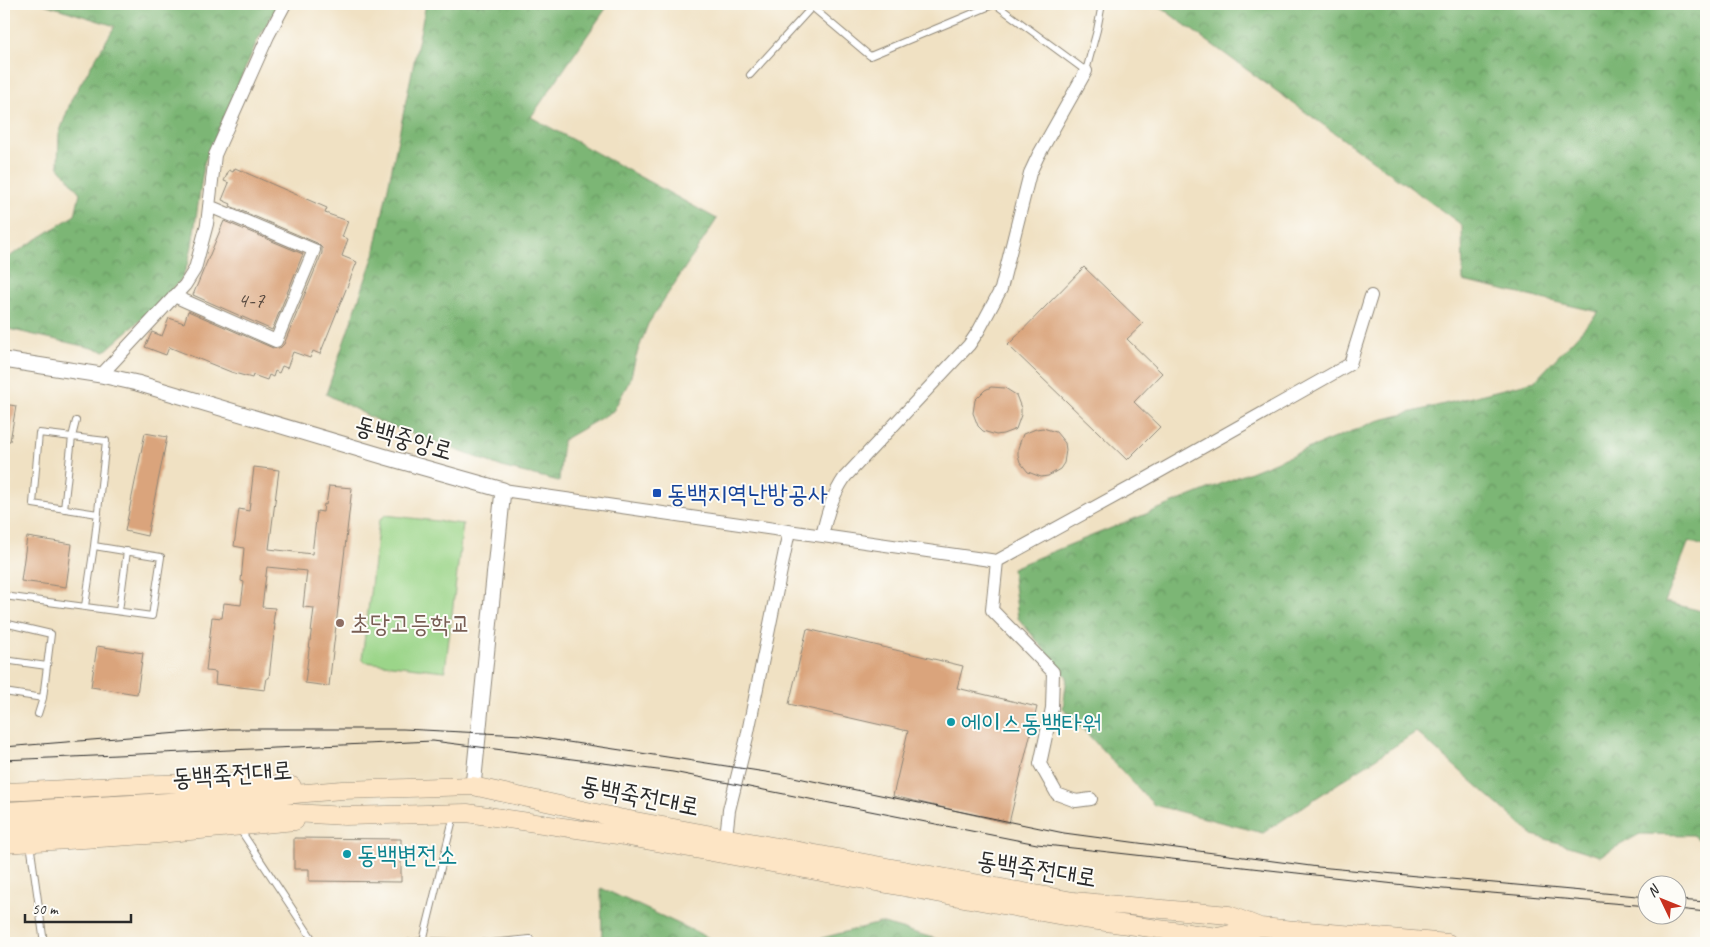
<svg xmlns="http://www.w3.org/2000/svg" width="1710" height="947" font-family="Caveat,'Poor Story',sans-serif">
  <style>
    .forest { fill: url(#forest-crowns); stroke: #547050 }
    .garden { fill: #9bd589; stroke: #63805a }
    .building { fill: #daa47c }
    .lines { fill: none; stroke-linecap: round; stroke-linejoin: round }
    .service-casing { stroke: #8e8677; stroke-width: 8 }
    .minor-casing { stroke: #8e8677; stroke-width: 14 }
    .tertiary-casing { stroke: #8e8677; stroke-width: 17 }
    .secondary-casing { stroke: #8e8677; stroke-width: 19 }
    .service { stroke: #fff; stroke-width: 6 }
    .minor { stroke: #fff; stroke-width: 12 }
    .tertiary { stroke: #fff; stroke-width: 15 }
    .secondary { stroke: #fde5c5; stroke-width: 18 }
    .tram { stroke: #2b2b2b; stroke-width: 1 }
    .transit-dot { fill: #1a4fb4; stroke: #fdfcf7; stroke-width: 2 }
    .education-dot { fill: #8d6e63; stroke: #fdfcf7; stroke-width: 2 }
    .culture-dot { fill: #0f9aa8; stroke: #fdfcf7; stroke-width: 2 }
    .labels { text-anchor: middle; stroke-width: 4; stroke-linejoin: round; paint-order: stroke }
    .number-label { font-size: 22px; fill: #57493f }
    .street-label { font-size: 25px; fill: #2b2b2b; stroke: #fdfcf7 }
    .transit-label { font-size: 25px; fill: #164399; stroke: #fdfcf7; text-anchor: start }
    .education-label { font-size: 25px; fill: #785e54; stroke: #fdfcf7; text-anchor: start }
    .culture-label { font-size: 25px; fill: #0d838f; stroke: #fdfcf7; text-anchor: start }
  </style>
  <defs>
    <pattern id="forest-crowns" width="20" height="18" patternUnits="userSpaceOnUse" patternTransform="scale(1.25)"><rect width="20" height="18" fill="#7cb675"/><path d="M2 6a3 3 0 1 1 6 0M12 15a3 3 0 1 1 6 0" fill="none" stroke="#669460"/></pattern>
  </defs>
  <rect width="100%" height="100%" fill="#fdfcf7"/>
  <filter id="ink" filterUnits="userSpaceOnUse"><feTurbulence type="fractalNoise" baseFrequency=".02" numOctaves="2"/><feDisplacementMap in="SourceGraphic" scale="10" xChannelSelector="R" yChannelSelector="G"/><feConvolveMatrix kernelMatrix="1 2 1 2 8 2 1 2 1" color-interpolation-filters="sRGB"/></filter>
  <filter id="wash" filterUnits="userSpaceOnUse"><feTurbulence type="fractalNoise" baseFrequency=".0096" numOctaves="4" result="noise"/><feDisplacementMap in="SourceGraphic" scale="20" xChannelSelector="R" yChannelSelector="G"/><feGaussianBlur stdDeviation="1.12" result="paint"/><feColorMatrix in="noise" values="0 0 0 0 0 0 0 0 0 0 0 0 0 0 0 0 0 1.4 0 .05"/><feComposite in="paint" operator="in"/></filter>
  <g filter="url(#wash)">
    <rect width="100%" height="100%" fill="#f0e1c3"/>
    <path class="forest" d="M44 4H278L277 8 258 39 204 163 192 246 188 263 181 280 156 306 105 351 4 328V260L75 215 80 193 58 166 59 134 72 98 115 26Z
      M426 4H609L531 117 717 219 648 324 636 356 630 380 613 411 563 440 559 481 505 468 378 421 326 394 374 255Z
      M1156 4H1706V547L1689 541 1665 602 1706 612V844L1692 835 1640 834 1600 856 1533 835 1416 732 1263 833 1154 805 1063 708 1067 677 1018 618 1012 568 1377 421 1535 381 1599 312 1463 281 1462 225Z
      M601 888 720 943H602Z
      M880 923 937 939 940 943H803Z"/>
    <path class="garden" d="M385 515 463 524 445 671 365 662 362 659 379 521Z"/>
    <g id="blocks">
      <path class="building" d="M235 168 327 208 325 213 348 221 342 237 348 239 342 256 357 262 320 354 313 351 310 358 293 352 287 368 282 366 279 373 275 371 273 377 269 375 267 380 253 375 252 378 231 372 169 347 166 355 145 347 152 332 162 336 169 318 184 323 188 311 273 348H280L284 344 322 253V248L317 243 230 206 231 204 222 200 229 183 224 181 229 170 233 172Z
        M224 221 303 254 272 330 193 295Z
        M1084 267 1143 324 1127 339 1162 373 1134 402 1160 427 1127 460 1008 345Z
        M991 387 1005 388 1016 395 1021 408V415L1016 429 1003 434 996 435 983 431 978 426 973 413 975 400 985 390Z
        M4 404 16 406 10 441H4Z
        M1043 428 1056 432 1065 443 1066 450 1064 463 1060 469 1048 476 1041 477 1028 472 1020 462 1018 455V448L1023 434 1036 429Z
        M145 433 167 437 147 536 125 531Z
        M254 467 279 470 269 549 312 554 317 511 323 512 324 504 326 505 329 486 352 488 329 686 305 683 314 608 303 607 307 571 267 567 262 607 275 608 273 624H275L269 678H267L265 690 215 684 216 672 206 671 212 617 222 618 224 603 241 605 244 582 241 581 244 548 234 546 239 509 249 511Z
        M27 537 72 544 66 587 21 581Z
        M807 629 963 666 957 688 1037 707 1009 823 893 796 908 731 789 704Z
        M97 646 143 653 137 694 91 687Z
        M294 838 401 839V882L309 881V869H294Z"/>
    </g>
  </g>
  <g filter="url(#ink)">
    <use href="#blocks" fill-opacity="0" stroke="#8e8677" stroke-width="1"/>
    <g class="lines">
      <g class="service-casing">
        <path id="service" d="M750 75 812 7 870 56 995 4 1086 71 1097 30 1102 4
          M64 509 72 437 76 421
          M4 596 152 616 161 557 94 546 106 441 39 433 33 504 98 514
          M85 606 94 546
          M119 611 127 551
          M4 623 51 634 43 698 4 692
          M4 660 47 666
          M38 714 43 698
          M239 828 315 943
          M30 843 44 943
          M423 941 490 943 530 939
          M407 943 423 941 454 815"/>
      </g>
      <g class="minor-casing">
        <path id="minor" d="M174 296 276 341 314 250 209 206
          M101 375 185 285 195 269 207 224 215 155 268 36 285 4
          M503 490 997 561 1139 483 1350 364 1371 296
          M822 536C827 514 832 496 845 477L969 345 979 330 1001 289 1030 173 1038 156 1086 71
          M997 561 992 610 1053 672 1052 708 1040 764 1057 794 1076 801 1091 799
          M726 837 729 810 747 737 789 531"/>
      </g>
      <g class="tertiary-casing">
        <path id="tertiary" d="M4 360 101 375 137 383 386 457 503 490 473 786"/>
      </g>
      <g class="secondary-casing">
        <path id="secondary" d="M4 792C98 788 198 778 292 786
          M4 811 259 797 342 790 473 786 619 818 1073 901 1229 915 1260 927 1448 943
          M4 827 260 811 345 816 467 813 618 835 1069 917 1218 937 1260 927
          M4 844 147 835 295 821"/>
      </g>
      <use href="#service" class="service"/>
      <use href="#minor" class="minor"/>
      <use href="#tertiary" class="tertiary"/>
      <use href="#secondary" class="secondary"/>
      <path class="tram" d="M4 747 229 729H403L522 735 779 774 1064 833 1318 867 1648 897
        M4 760 433 741 673 772 1037 844 1431 888 1648 906
        M1678 900 1706 902
        M1678 909 1706 912"/>
    </g>
  </g>
  <rect class="transit-dot" x="652" y="488" width="10" height="10" rx="2.5"/>
  <circle class="education-dot" cx="340" cy="623" r="5"/>
  <g class="culture-dot">
    <circle cx="951" cy="722" r="5"/>
    <circle cx="347" cy="854" r="5"/>
  </g>
  <g class="labels">
    <g class="number-label">
      <text x="251" y="307">4-7</text>
    </g>
    <g class="street-label">
      <text transform="translate(404 437) rotate(16)" y="9">동백중앙로</text>
      <text transform="translate(232 773) rotate(-4)" y="9">동백죽전대로</text>
      <text transform="translate(640 795) rotate(11)" y="9">동백죽전대로</text>
      <text transform="translate(1037 868) rotate(9)" y="9">동백죽전대로</text>
    </g>
    <g class="transit-label">
      <text x="667" y="502">동백지역난방공사</text>
    </g>
    <g class="education-label">
      <text x="350" y="632">초당고등학교</text>
    </g>
    <g class="culture-label">
      <text x="961" y="731">에이스동백타워</text>
      <text x="357" y="863">동백변전소</text>
    </g>
  </g>
  <rect width="1710" height="947" fill="none" stroke="#fdfcf7" stroke-width="20"/>
  <g transform="translate(1662 900) rotate(313)"><circle r="24" fill="#fdfcf7" stroke="#a9a8a5"/>
  <path d="M0-4L9 19L0 12L-9 19Z" fill="#c8321e"/>
  <text y="-8" font-size="14" font-weight="bold" text-anchor="middle" fill="#2b2b2b">N</text>
  </g>
  <path d="M25 914v8h106v-8" fill="none" stroke="#2b2b2b" stroke-width="2.5"/>
  <text x="32" y="914" font-size="15" fill="#2b2b2b" stroke="#fdfcf7" stroke-width="4" paint-order="stroke">50 m</text>
</svg>
